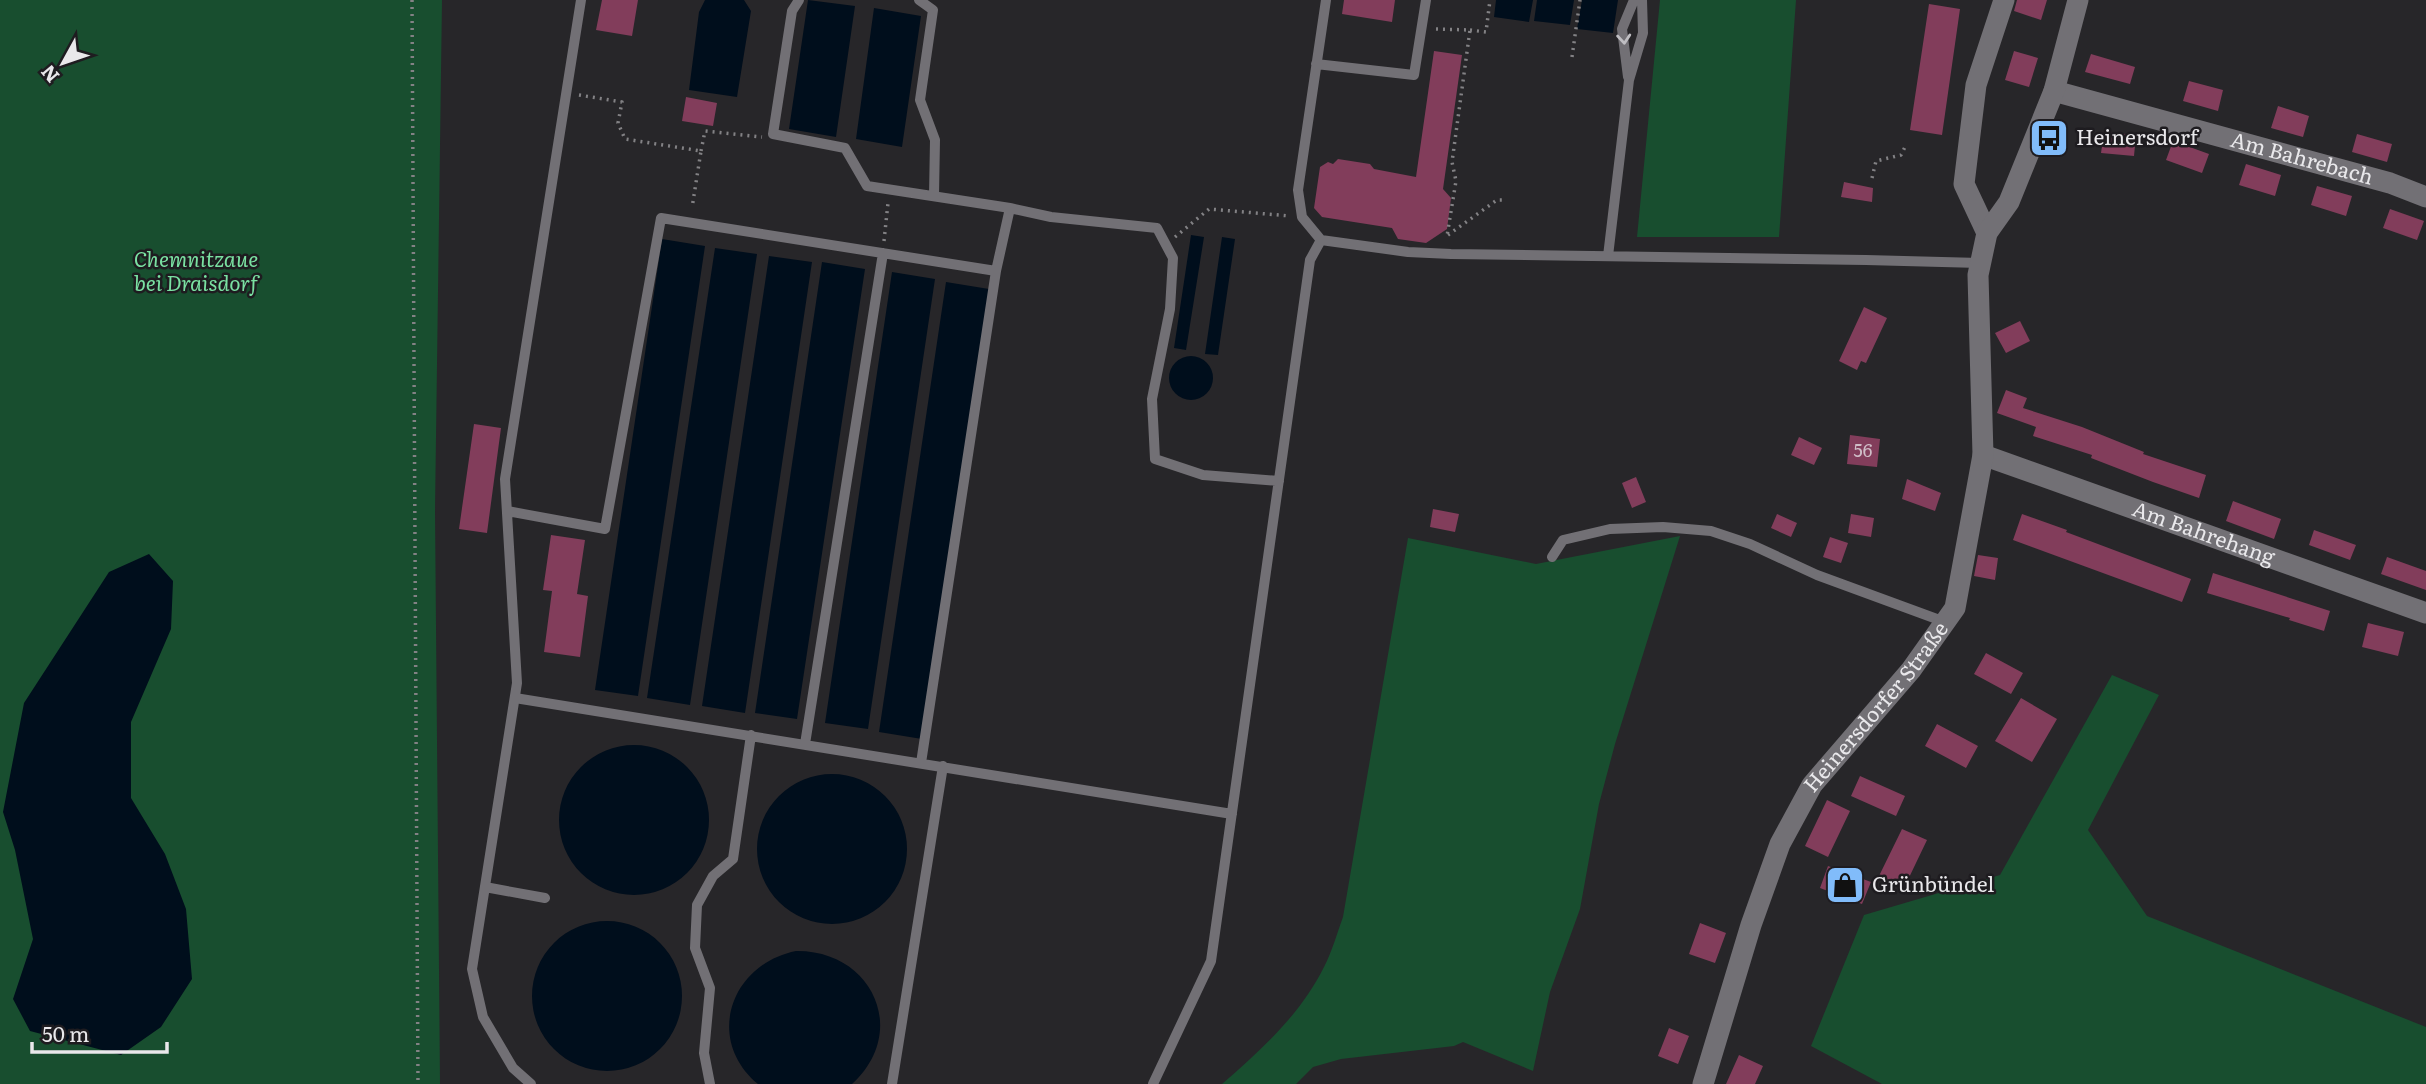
<svg xmlns="http://www.w3.org/2000/svg" width="2426" height="1084" font-family="Literata,serif">
  <style>
    .green { fill: #184e2f }
    .water { fill: #000e1c }
    .building { fill: #823d5b }
    .lines { fill: none; stroke-linecap: round; stroke-linejoin: round }
    .path { stroke: #838285; stroke-width: 3.5; stroke-dasharray: 2 5; stroke-linecap: butt }
    .service { stroke: #727075; stroke-width: 10 }
    .minor { stroke: #727075; stroke-width: 21 }
    .oneway { stroke: #bfbec2 }
    .labels { text-anchor: middle; stroke-width: 5; stroke-linejoin: round; paint-order: stroke }
    .number-label { font-size: 18px; fill: #cfbdc7 }
    .poi-label { font-size: 21px; fill: #e9e8eb; stroke: #1e1c20; text-anchor: start }
    .street-label { font-size: 21px; fill: #e9e8eb; stroke: #1e1c20 }
    .park-label { font-size: 21px; font-style: italic; fill: #7ae1a2; stroke: #1e1c20 }
  </style>
  <rect width="100%" height="100%" fill="#272629"/>
  <path class="green" d="M0 0H442L435 511 440 1084H0Z
    M1660 0H1796L1779 237H1637Z
    M1680 536 1615 744 1599 804 1580 909 1550 992 1533 1071 1463 1042 1454 1046 1341 1059 1313 1067 1296 1084H1222C1262 1049 1300 1015 1324 967 1332 952 1337 933 1343 917L1408 538 1536 564Z
    M2112 675 2159 695 2088 830 2147 916 2426 1027V1084H1882L1811 1046 1864 915 2000 875Z"/>
  <path class="water" d="M705 0H744L751 11 737 97 689 90 699 12Z
    M808 0 855 6 836 137 789 129Z
    M1496 0H1533L1529 22 1494 17Z
    M1537 0H1574L1570 25 1534 21Z
    M1582 0H1618L1613 33 1577 29Z
    M874 8 921 16 902 147 856 139Z
    M1191 235 1204 237 1186 350 1174 348Z
    M1222 237 1235 239 1218 355 1205 354Z
    M662 239 705 246 638 696 595 690Z
    M715 248 757 254 690 705 647 698Z
    M769 256 812 262 745 713 702 706Z
    M822 262 865 269 797 719 755 713Z
    M892 272 935 279 868 729 825 723Z
    M946 282 989 289 922 739 879 732Z
    M1169 378a22 22 0 1 1 44 0a22 22 0 1 1-44 0Z
    M149 554 173 581 171 629 131 722V798L165 854 186 909 192 979 161 1027 121 1055 30 1031 13 999 33 939 15 850 3 812 24 703 109 572Z
    M559 820a75 75 0 1 1 150 0a75 75 0 1 1-150 0Z
    M757 849a75 75 0 1 1 150 0a75 75 0 1 1-150 0Z
    M532 996a75 75 0 1 1 150 0a75 75 0 1 1-150 0Z
    M796 951C872 950 910 1031 852 1084H758C704 1039 731 964 796 951Z"/>
  <path class="building" d="M602 0H638L632 36 596 30Z
    M1344 0H1395L1392 22 1342 14Z
    M2017 0H2047L2041 20 2014 11Z
    M1929 4 1960 9 1942 135 1910 130Z
    M1434 51 1462 55 1443 189 1451 198 1447 229 1426 243 1398 239 1392 228 1322 217 1314 208 1320 167 1328 162 1333 164 1338 159 1370 164 1374 169 1416 177Z
    M2014 51 2038 58 2029 87 2005 80Z
    M2091 54 2135 67 2130 84 2085 72Z
    M2189 81 2223 90 2218 111 2183 101Z
    M686 97 717 103 713 126 682 121Z
    M2278 106 2309 116 2303 137 2271 128Z
    M2104 132 2136 135 2134 156 2101 153Z
    M2357 134 2392 144 2387 162 2352 152Z
    M2173 141 2209 154 2202 173 2166 160Z
    M2246 164 2281 175 2275 196 2239 185Z
    M1844 182 1873 188 1872 202 1841 197Z
    M2317 186 2352 196 2346 216 2311 205Z
    M2390 209 2424 221 2417 240 2383 228Z
    M1864 307 1887 318 1866 363 1861 361 1857 370 1839 361Z
    M2020 321 2030 341 2006 353 1995 333Z
    M2006 390 2027 398 2023 408 2082 427 2144 452 2143 454 2206 475 2199 498 2153 482 2091 458 2092 455 2033 436 2036 427 1997 413Z
    M474 424 501 428 487 533 459 529Z
    M1850 435 1880 439 1877 467 1847 464Z
    M1799 437 1822 448 1814 465 1791 455Z
    M1636 477 1646 502 1632 508 1622 483Z
    M1907 479 1941 493 1935 511 1902 499Z
    M2233 501 2281 519 2274 539 2226 521Z
    M1433 509 1459 514 1455 532 1430 527Z
    M1777 514 1797 523 1791 537 1771 528Z
    M1851 514 1874 518 1871 537 1848 533Z
    M2022 514 2067 530 2066 532 2191 579 2182 602 2013 540Z
    M2314 530 2356 545 2350 560 2309 545Z
    M551 535 585 540 577 594 588 596 580 657 544 652 552 591 543 590Z
    M1830 537 1848 543 1841 563 1823 557Z
    M1978 555 1998 558 1995 580 1974 576Z
    M2387 557 2426 571V590L2381 574Z
    M2213 573 2330 611 2324 631 2289 620 2290 618 2207 593Z
    M2368 623 2404 632 2398 656 2362 647Z
    M1986 653 2023 673 2011 694 1974 674Z
    M2021 698 2057 719 2032 762 1995 741Z
    M1937 724 1978 746 1966 768 1925 746Z
    M1860 776 1905 796 1896 816 1851 796Z
    M1827 800 1850 811 1828 857 1805 846Z
    M1902 829 1927 840 1904 888 1879 876Z
    M1828 866 1871 882 1862 904 1820 888Z
    M1700 923 1726 933 1715 963 1689 954Z
    M1669 1028 1689 1036 1678 1064 1658 1056Z
    M1739 1055 1763 1066 1755 1084H1726Z"/>
  <g class="lines">
    <path class="path" d="M412 0 418 1084
      M1436 29 1470 30 1452 162 1456 181 1447 236
      M1470 30 1486 32 1490 0
      M1572 57 1580 0
      M579 95 622 102 618 123 625 139 701 151 692 208
      M701 151 705 131 762 137
      M1872 178 1876 161 1901 155 1905 147
      M1448 235 1497 200H1504
      M1175 237 1209 209 1290 216
      M884 241 888 203"/>
    <path class="service" d="M799 0 792 11 773 134 845 148 867 186 1010 208 1051 217 1157 228 1173 258 1170 309 1152 399 1155 459 1203 475 1279 481
      M919 0 933 10 920 100 935 140 934 196
      M1316 64 1414 75 1426 0
      M1628 77 1622 29 1634 0
      M1321 240 1302 217 1298 190 1326 0
      M1608 256 1629 80 1643 33 1642 0
      M507 511 605 529 661 218 996 271 1010 208
      M1552 557 1563 540 1610 529 1663 527 1711 531 1750 544 1817 575 1945 622
      M515 698 1232 814
      M805 744 883 253
      M921 763 996 271
      M485 887 545 898
      M531 1084 513 1068 483 1017 472 969 517 683 505 479 581 0
      M710 1084 704 1053 710 988 695 948 697 905 713 876 733 859 751 735
      M892 1084 943 766
      M1153 1084 1211 961 1310 260 1321 240 1408 252 1451 254 1866 260 1980 263"/>
    <g class="minor">
      <path id="s1" d="M2054 91 2390 183 2426 197"/>
      <path d="M1987 233 1964 184 1976 85 2004 0"/>
      <path id="s2" d="M1983 455 2426 613"/>
      <path id="s3" d="M1703 1084 1751 925 1780 844 1812 785 1911 670 1955 608 1983 455 1978 275 1987 233 2009 202 2054 91 2078 0"/>
    </g>
  </g>
  <defs><path id="oneway-chevron" d="M-2-3.5L2.5 0L-2 3.5" fill="none" stroke-width="1.6" stroke-linecap="round" stroke-linejoin="round" transform="scale(1.75)"/></defs>
  <use class="oneway" href="#oneway-chevron" transform="translate(1624 39) rotate(85)"/>
  <defs>
    <g id="bus-square" transform="scale(2.0125)"><rect x="-9" y="-9" width="18" height="18" rx="4" fill="#81bcfa" stroke="#1e1c20"/><path d="M-5-6H5V4H4V6H2V4H-2V6H-4V4H-5ZM-3.5-4V0h7V-4ZM-3.5 1.2v1.5H-2V1.2ZM2 1.2v1.5H3.5V1.2Z" fill="#111"/></g>
    <g id="shop-square" transform="scale(2.0125)"><rect x="-9" y="-9" width="18" height="18" rx="4" fill="#81bcfa" stroke="#1e1c20"/><path d="M-5-2.5h2.3a2.7 3.5 0 0 1 5.4 0H5L5.5 6h-11ZM-1.5-2.5h3a1.5 2.3 0 0 0-3 0Z" fill="#111"/></g>
  </defs>
  <g fill-rule="evenodd">
    <use href="#bus-square" x="2049" y="138"/>
    <use href="#shop-square" x="1845" y="885"/>
  </g>
  <g class="labels">
    <g class="number-label">
      <text x="1863" y="457">56</text>
    </g>
    <g class="poi-label">
      <text x="2076" y="145">Heinersdorf</text>
      <text x="1872" y="892">Grünbündel</text>
    </g>
    <g class="street-label">
      <text dy="7" stroke="none"><textPath href="#s1" startOffset="257">Am Bahrebach</textPath></text>
      <text dy="7" stroke="none"><textPath href="#s2" startOffset="234">Am Bahrehang</textPath></text>
      <text dy="7" stroke="none"><textPath href="#s3" startOffset="420">Heinersdorfer Straße</textPath></text>
    </g>
    <g class="park-label">
      <text x="196" y="267">Chemnitzaue<tspan x="196" dy="24">bei Draisdorf</tspan></text>
    </g>
  </g>
  <g transform="translate(63 63) rotate(230)" stroke="#1e1c20" stroke-width="5" paint-order="stroke">
  <path d="M0-5L12 26L0 18L-12 26Z" fill="#e9e8eb"/>
  <text y="-10" font-size="19" font-weight="bold" text-anchor="middle" fill="#e9e8eb">N</text>
  </g>
  <path d="M32 1042v10h135v-10" fill="none" stroke="#e9e8eb" stroke-width="3.5"/>
  <text x="42" y="1042" font-size="21" fill="#e9e8eb" stroke="#1e1c20" stroke-width="5" paint-order="stroke">50 m</text>
</svg>
